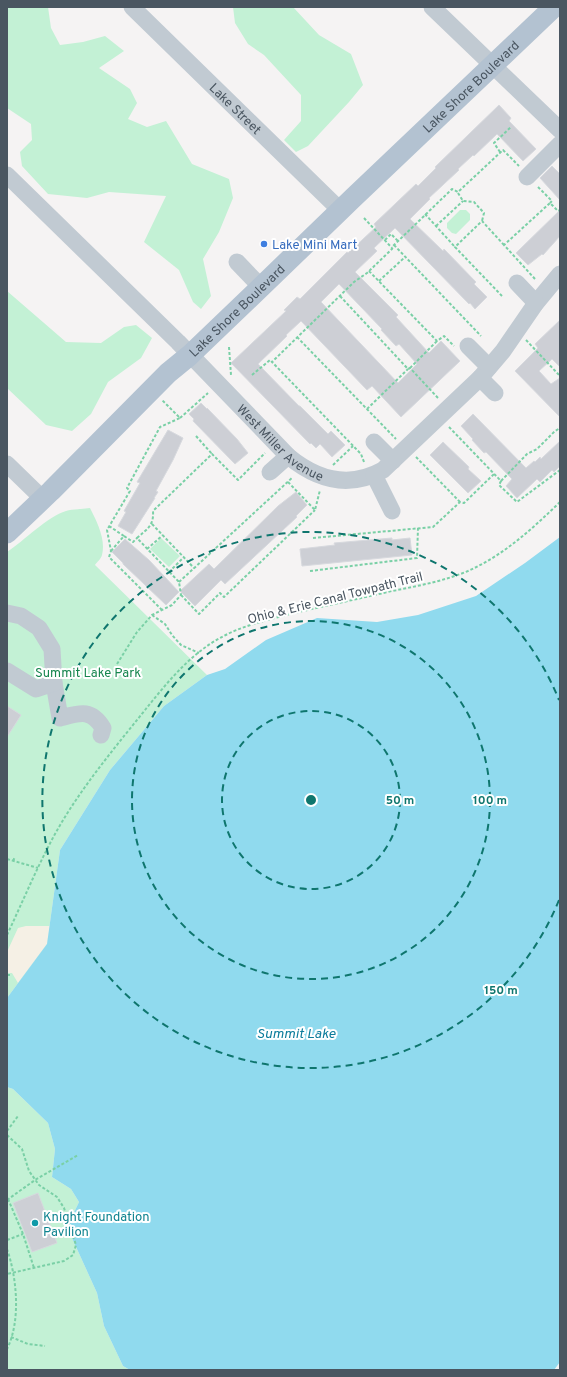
<svg xmlns="http://www.w3.org/2000/svg" width="567" height="1377" font-family="Overpass,sans-serif">
  <style>
    .green { fill: #c3f1d5 }
    .sand { fill: #f5f0e5 }
    .water { fill: #90daee }
    .building { fill: #cdcfd5; stroke: #d7d9de; fill-rule: evenodd }
    .lines { fill: none; stroke-linecap: round; stroke-linejoin: round }
    .path { stroke: #7ad0a6; stroke-width: 2; stroke-dasharray: 3 2; stroke-linecap: butt }
    .minor { stroke: #c1cad2; stroke-width: 17 }
    .major { stroke: #b3c2d1; stroke-width: 21 }
    .ring { fill: none; stroke: #0f766e; stroke-width: 2; stroke-dasharray: 7 5 }
    .shop-dot { fill: #3f7fe0; stroke: #fff; stroke-width: 1.5 }
    .culture-dot { fill: #0f9aa8; stroke: #fff; stroke-width: 1.5 }
    .labels { text-anchor: middle; stroke-width: 4; stroke-linejoin: round; paint-order: stroke }
    .street-label { font-size: 13px; fill: #4a5661; stroke: #fff }
    .shop-label { font-size: 13px; fill: #366cbe; stroke: #fff; text-anchor: start }
    .park-label { font-size: 13px; fill: #17864f; stroke: #fff }
    .culture-label { font-size: 13px; fill: #0d838f; stroke: #fff; text-anchor: start }
    .water-label { font-size: 14px; font-style: italic; fill: #0c7c9b; stroke: #fff }
    .centre { fill: #0f766e; stroke: #fff; stroke-width: 2 }
    .ring-label { font-size: 12px; text-anchor: middle; font-weight: bold; fill: #0f766e; stroke: #fff; stroke-width: 4; stroke-linejoin: round; paint-order: stroke }
  </style>
  <rect width="100%" height="100%" fill="#f5f3f3"/>
  <path class="green" d="M7 7H48L51 28 60 45 83 42 105 36 124 51 99 68 130 89 137 103 128 119 147 127 166 121 192 164 229 179 233 198 219 232 203 259 211 296 201 309 193 302 179 270 144 242 166 196 109 192 87 198 48 194 22 166 20 152 32 140 31 124 7 108Z
    M233 7H293L319 35 351 54 363 85 349 102 308 146 296 152 284 140 301 121V95L264 55 248 44 235 23Z
    M460 210H466L470 214V220L456 234 452 233 447 228V223Z
    M7 291 66 342 101 343 124 327 136 325 152 338 141 358 108 382 91 414 72 431 46 425 7 388Z
    M90 508C97 522 106 539 102 555 101 559 97 562 95 565L207 675 164 706 110 770 60 850 47 944 7 998V552C24 541 48 516 66 511 73 509 83 509 90 508Z
    M161 538 180 556 169 567 150 549Z
    M7 1087 13 1089 48 1123 55 1149 52 1177 71 1189 79 1202 67 1227 97 1293 104 1326 123 1366 130 1370H7Z"/>
  <path class="sand" d="M26 926H50L47 944 18 983 12 973H7V952L18 928Z"/>
  <path class="water" d="M560 537V1362L554 1370H130L123 1366 104 1326 97 1293 67 1227 79 1202 71 1189 52 1177 55 1149 48 1123 13 1089 7 1087V998L47 944 60 850 110 770 164 706 207 675 225 669 266 640 317 618 377 622 418 615 476 596 525 563Z"/>
  <path class="building" d="M499 105 511 118 509 121 536 149 523 161 497 134 474 156 473 155 458 169 459 170 429 198 430 199 410 219 443 251 444 249 476 282 474 284 487 297 475 309 470 303 469 304 395 228 374 248 377 251 355 272 398 315 396 317 429 353 441 341 460 361 401 417 372 386 367 390 301 321 286 335 287 336 258 364 299 406H300L328 434 331 431 345 445 332 457 320 444 316 448 311 443 310 444 231 363 286 311 284 310 297 297 300 299 347 252 348 253 376 227 374 224 416 184 418 186 436 168 435 167ZM339 284 382 329 381 330 396 346 399 344 417 364 398 383 321 302Z
    M552 166 560 174V200L540 178Z
    M560 210V236L543 255 542 254 528 265 516 253Z
    M560 320V367L552 359 539 371 551 384 560 378V417L515 371 538 348 535 344Z
    M201 403 207 409V408L237 439 248 453 235 464 193 421 194 419 189 414Z
    M473 414 526 468 534 461 535 462 540 457 541 459 560 441V466L554 472 552 470 540 482 537 479 517 498 506 486 512 479 486 452 484 453 472 440 473 439 461 426Z
    M168 430 183 438 173 460 156 491 158 492 154 498H155L132 534 118 526 126 512 124 511 140 483 137 482Z
    M443 442 469 467 468 469 481 481 468 493 430 455Z
    M296 492 307 505 296 516 297 517 225 584 221 580 195 606 180 591 209 564 214 569 278 506Z
    M392 538V540L410 538 412 555 302 566 300 549 335 545 334 543Z
    M125 539 149 560 179 592 166 605 123 564V563L112 552Z
    M7 706 21 715 7 737Z
    M38 1193 57 1243 32 1252 13 1203Z"/>
  <g class="lines">
    <path class="path" d="M500 152 494 143 511 127
      M538 187 552 201 550 203
      M458 193 463 201 474 202 484 213 482 221
      M425 214 455 247
      M364 218 392 248
      M436 226 463 201
      M385 240 391 234 398 241
      M394 245 481 336
      M369 271 437 341 444 336 454 346
      M535 279 504 245 550 203 558 211 560 210
      M379 281 405 257
      M340 296 408 369 410 368 438 398
      M502 296 455 247 482 221 504 245
      M297 337 396 439
      M526 340 560 376
      M229 347 231 375
      M410 368 437 341
      M252 375 270 360 272 362
      M367 409 408 369
      M180 418 208 393
      M449 427 501 481 527 454 537 449 555 431 560 428
      M196 436 212 454
      M416 457 460 502
      M364 462 361 454 272 362 354 282 367 273 392 249 393 246 452 189 458 192 503 150 519 166
      M333 465 353 446
      M501 481 499 485 517 502 560 470
      M288 482 315 510 320 490
      M152 524 194 568
      M109 526 124 536
      M313 538 433 527 460 502 464 503 494 474
      M147 549 163 535
      M111 551 124 536 133 542 137 538
      M310 571 417 558 418 528
      M169 572 184 557
      M179 582 293 477
      M181 595 199 614 220 593 224 597 315 510
      M162 610 109 557 111 551 107 530 130 491 127 488 160 427 180 418 162 400
      M152 615 165 624 172 635 181 645 199 653
      M117 664 137 632 152 615 172 605 181 595 179 582 137 538C147 529 154 526 153 511L212 454 238 480 265 453
      M7 859 38 868
      M13 861 15 857
      M7 935C23 901 37 867 55 834 80 789 113 750 145 710 166 684 189 655 220 638 241 626 267 620 290 614 324 606 358 599 392 591 418 586 444 581 468 571 504 555 532 529 560 502
      M7 975H11
      M7 1131 18 1116
      M7 1135 22 1149 29 1171 39 1185 57 1197 64 1208 76 1245 73 1255 64 1261 7 1274
      M8 1199 23 1234 34 1268
      M7 1200 35 1180 78 1155
      M7 1240 23 1234
      M7 1249C17 1278 21 1321 7 1349
      M11 1337 28 1344 45 1346"/>
    <g class="minor">
      <path id="s1" d="M132 7 340 210"/>
      <path d="M432 7 560 130"/>
      <path id="s2" d="M7 175 178 342 288 456C317 480 349 489 383 470L480 378 503 351 536 303 560 274"/>
      <path d="M527 177 560 144"/>
      <path d="M237 262 261 287"/>
      <path d="M517 283 536 303"/>
      <path d="M468 346 489 367"/>
      <path d="M480 378 495 393"/>
      <path d="M374 442 393 461"/>
      <path d="M7 464 43 499"/>
      <path d="M270 472 288 456"/>
      <path d="M374 475 392 511"/>
      <path d="M7 613 21 616 39 628 52 649 54 683 60 718C79 713 91 708 103 728L101 735"/>
      <path d="M7 671 36 689 54 683"/>
    </g>
    <path class="major" id="s3" d="M7 533 51 491 168 373 190 355 261 287 353 198 554 7"/>
  </g>
  <g class="ring">
    <circle cx="311" cy="800" r="89"/>
    <circle cx="311" cy="800" r="179"/>
    <path d="M559 900A268 268 0 1 1 559 700"/>
  </g>
  <circle class="shop-dot" cx="264" cy="244" r="4"/>
  <circle class="culture-dot" cx="35" cy="1223" r="4"/>
  <g class="labels">
    <g class="street-label">
      <text dy="5" stroke="none"><textPath href="#s3" startOffset="644">Lake Shore Boulevard</textPath></text>
      <text dy="5" stroke="none"><textPath href="#s1" startOffset="145">Lake Street</textPath></text>
      <text dy="5" stroke="none"><textPath href="#s3" startOffset="320">Lake Shore Boulevard</textPath></text>
      <text dy="5" stroke="none"><textPath href="#s2" startOffset="383">West Miller Avenue</textPath></text>
      <text transform="translate(335 597) rotate(-14)" y="5">Ohio &amp; Erie Canal Towpath Trail</text>
    </g>
    <g class="shop-label">
      <text x="272" y="249">Lake Mini Mart</text>
    </g>
    <g class="park-label">
      <text x="88" y="677">Summit Lake Park</text>
    </g>
    <g class="culture-label">
      <text x="43" y="1221">Knight Foundation<tspan x="43" dy="15">Pavilion</tspan></text>
    </g>
    <g class="water-label">
      <text x="296" y="1038">Summit Lake</text>
    </g>
  </g>
  <circle cx="311" cy="800" r="6" class="centre"/>
  <g class="ring-label">
    <text x="400" y="804">50 m</text>
    <text x="490" y="804">100 m</text>
    <text x="501" y="994">150 m</text>
  </g>
  <rect width="567" height="1377" fill="none" stroke="#4a5661" stroke-width="16"/>
</svg>
